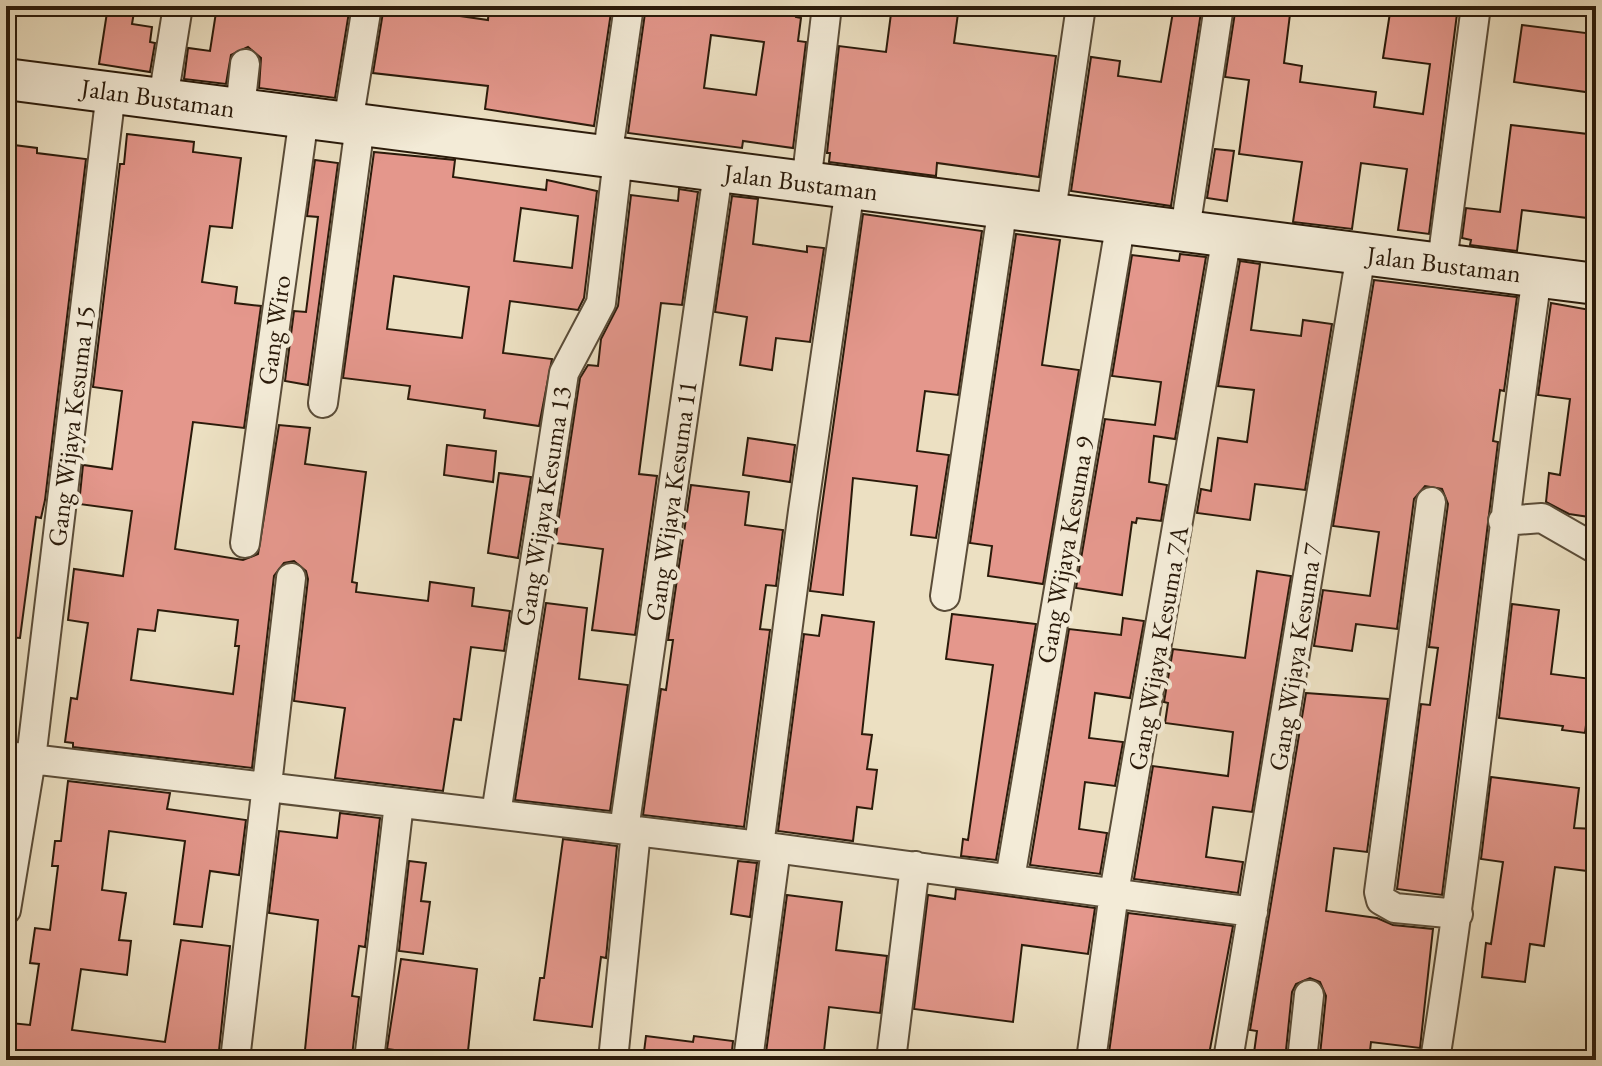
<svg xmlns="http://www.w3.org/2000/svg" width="1602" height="1066" font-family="'EB Garamond',serif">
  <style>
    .building { fill: #e4978c; stroke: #2a1a0a; stroke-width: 2; fill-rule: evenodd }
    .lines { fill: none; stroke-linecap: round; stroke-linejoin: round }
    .minor-casing { stroke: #5a4c38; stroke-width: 32 }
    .secondary-casing { stroke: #2a1a0a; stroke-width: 44 }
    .minor { stroke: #f3ebd7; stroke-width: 28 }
    .secondary { stroke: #f3ebd7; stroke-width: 40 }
    .labels { text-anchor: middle; stroke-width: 8; stroke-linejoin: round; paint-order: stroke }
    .street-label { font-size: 26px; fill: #2a1a0a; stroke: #f3ebd7 }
  </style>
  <rect width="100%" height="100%" fill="#ece0c2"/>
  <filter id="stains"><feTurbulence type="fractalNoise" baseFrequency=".0025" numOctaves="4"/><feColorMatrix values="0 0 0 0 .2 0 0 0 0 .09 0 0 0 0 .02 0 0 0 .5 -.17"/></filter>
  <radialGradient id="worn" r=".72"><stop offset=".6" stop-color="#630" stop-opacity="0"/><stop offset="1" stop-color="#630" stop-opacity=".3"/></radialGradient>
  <path class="building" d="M108 6H135L132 24 152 27 150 42 155 43 150 72 99 64Z
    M217 6H350L335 98 259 88 261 58 248 47 231 55 226 84 184 79 188 48 210 51Z
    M384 6H419L418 10 488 20 489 6H551L588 11 589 6H612L594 126 485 109 488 86 373 73Z
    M646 6H797L796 17 801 18 798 41 806 42 793 148 743 141 742 148 628 133ZM711 35 764 42 756 95 704 88Z
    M892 6H959L954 43 1056 56 1039 177 937 163 936 176 829 162 830 153H827L839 46 886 52Z
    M1174 6H1202L1171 206 1071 191 1091 57 1120 61 1118 76 1161 82Z
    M1236 6H1291L1284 63 1302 66 1300 82 1376 92 1374 107 1423 114 1430 64 1383 58 1391 6H1458L1429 234 1398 230 1407 169 1361 163 1352 229 1293 222 1302 162 1239 154 1249 80 1225 77Z
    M1522 25 1594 34 1586 92 1514 82Z
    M1511 125 1596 135V219L1522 210 1517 251 1470 245 1471 240 1462 238 1466 208 1500 212Z
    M127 134 194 142 193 152 241 158 232 228 210 226 202 282 237 287 235 303 261 306 244 428 193 422 175 549 243 560 258 554 279 425 310 428 305 464 366 472 352 582 357 583 356 592 428 601 430 582 474 588 472 606 510 611 504 651 471 647 461 720 454 719 443 791 335 778 345 708 294 701 308 579 306 571 294 561 284 563 274 576 252 768 73 747V743L65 742 71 698 77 699 88 623 68 620 74 569 123 576 132 511 79 504 83 465 112 469 122 391 93 387 120 164H124ZM158 610 238 620 235 646H239L233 694 131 680 138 629 155 631Z
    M6 144 37 148V153L86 159 45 500 41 518 36 517 20 638 6 637V420L14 362 13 357 6 356Z
    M1215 149 1234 151 1227 201 1207 198Z
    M374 152 455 160 453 177 546 190 547 180 597 191 584 298 578 310 510 301 503 353 552 359 539 426 484 418 485 410 408 399 410 386 343 378ZM521 208 578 216 572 268 514 261ZM394 276 469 287 462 338 387 329Z
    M315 160 338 163 308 385 285 381 294 311 306 312 318 217 307 216Z
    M679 189 698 192 682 305 661 303 639 474 657 476 635 635 592 630 603 549 555 543 580 378 588 365 598 366 601 339 618 306 631 195 678 201Z
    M732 196 758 199 753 244 807 252V246L824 248 810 342 776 338 772 370 740 365 747 317 715 312Z
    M863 214 982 231 958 395 925 391 917 451 949 455 936 538 911 535 917 486 853 478 843 595 810 591Z
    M1016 234 1060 240 1042 365 1079 370 1043 584 988 576 992 546 970 543Z
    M1180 254 1206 257 1175 439 1154 436 1149 482 1167 485 1161 521 1137 518 1136 523 1132 522 1122 595 1076 588 1105 419 1155 425 1161 382 1112 376 1132 255 1179 261Z
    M1240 261 1260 264 1251 330 1301 336 1303 320 1332 324 1305 490 1255 484 1250 520 1197 513 1201 489 1211 491 1218 438 1247 442 1254 390 1218 386Z
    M1374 280 1517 297 1504 391 1500 390 1493 441 1498 442 1442 895 1397 889 1421 704 1430 705 1438 648 1429 647 1448 504 1442 489 1425 486 1414 499 1397 629 1356 624 1352 651 1314 646 1323 590 1370 596 1379 532 1333 526Z
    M1551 303 1596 311V518L1569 514 1546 502 1549 473 1560 475 1570 399 1538 395Z
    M748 438 795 445 790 482 743 475Z
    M447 445 496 451 493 482 444 475Z
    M499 473 531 477 518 558 488 553Z
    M691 485 749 492 745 525 783 530 776 586 766 585 760 629 770 630 744 827 643 815 661 689 666 690 673 640H668Z
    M1257 571 1291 576 1252 812 1213 807 1206 857 1243 862 1238 893 1134 879 1153 766 1228 776 1233 732 1165 723 1168 703 1164 702 1173 649 1245 658Z
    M546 603 587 608 579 679 628 685 610 811 515 800Z
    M1512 604 1559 610 1551 674 1592 679 1585 733 1562 730 1563 726 1499 718Z
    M952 614 1036 624 996 860 961 856 963 839 968 840 993 665 946 659Z
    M822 615 874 622 862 734 872 735 867 769 877 770 872 809 857 807 853 841 778 831 804 634 819 636Z
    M1123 618 1144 621 1130 698 1095 693 1089 738 1123 742 1115 786 1085 782 1079 829 1107 833 1100 874 1030 865 1069 629 1121 635Z
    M1306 693 1388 699 1367 852 1334 848 1326 911 1377 918 1393 925 1433 929 1420 1048 1371 1042 1369 1060 1320 1055 1326 996 1320 982 1310 978 1296 984 1292 992 1285 1060H1253L1257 1031 1250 1030Z
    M1491 777 1579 788 1574 828 1596 829V872L1555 867 1544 946 1530 944 1525 982 1482 977 1486 943 1491 944 1503 862 1481 859Z
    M68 781 170 793 167 809 246 820 239 875 210 871 202 927 174 924 185 841 109 831 102 890 126 893 119 940 131 941 127 975 81 969 72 1030 165 1042 181 940 230 946 218 1060H58L7 1054 11 1023 30 1025 39 964 30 963 35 928 50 930 58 866H52L55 841H61Z
    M340 813 380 818 365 947 359 946 352 996 359 997 352 1056 305 1050 318 920 269 913 279 831 337 838Z
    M563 839 617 846 606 958 601 957 592 1027 534 1020 540 978H544Z
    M409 861 426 863 421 901 430 902 423 954 399 951Z
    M738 861 757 863 750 917 731 914Z
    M956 889 1095 908 1088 954 1022 945 1013 1022 914 1009 928 895 955 899Z
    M787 895 842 902 836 950 887 956 880 1013 829 1007 823 1060H765Z
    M1128 913 1233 926 1208 1060H1108Z
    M401 959 477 969 467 1060H402L403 1051 387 1049Z
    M646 1036 693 1042 694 1036 733 1041 731 1060H643Z"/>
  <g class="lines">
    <g class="minor-casing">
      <path id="minor" d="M163 99 178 6
        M240 109 245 64
        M348 123 367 6
        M607 158 629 6
        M806 184 827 6
        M1051 211 1081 6
        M1185 230 1219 6
        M1442 262 1476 6
        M323 403 360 125
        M1431 502 1379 892 1381 900 1395 908 1458 914
        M1503 521 1542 518 1596 549
        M245 543 304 117
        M945 596 1003 206
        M6 756 636 831 613 1060
        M496 814 564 373 601 303 618 159
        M624 830 718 173
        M636 831 759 846 803 511 850 188
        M759 846 1253 912
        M1010 879 1121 221
        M6 910 31 759 111 92
        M235 1060 291 578
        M369 1060 399 803
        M748 1060 776 849
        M891 1060 915 866
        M1091 1060 1114 893 1227 236
        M1228 1060 1361 254
        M1302 1060 1309 995
        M1435 1060C1476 800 1500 537 1537 276"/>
    </g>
    <g class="secondary-casing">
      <path id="secondary" d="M6 79 1596 284"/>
    </g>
    <use href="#minor" class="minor"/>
    <use href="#secondary" class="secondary"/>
  </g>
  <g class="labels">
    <g class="street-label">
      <text transform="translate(158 98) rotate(8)" y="9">Jalan Bustaman</text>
      <text transform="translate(801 182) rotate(7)" y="9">Jalan Bustaman</text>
      <text transform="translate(1444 264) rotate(7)" y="9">Jalan Bustaman</text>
      <text transform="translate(274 330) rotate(-82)" y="9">Gang Wiro</text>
      <text transform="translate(71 426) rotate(-83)" y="9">Gang Wijaya Kesuma 15</text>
      <text transform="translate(671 501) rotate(-82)" y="9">Gang Wijaya Kesuma 11</text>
      <text transform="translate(543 506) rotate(-81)" y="9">Gang Wijaya Kesuma 13</text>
      <text transform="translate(1065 550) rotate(-80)" y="9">Gang Wijaya Kesuma 9</text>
      <text transform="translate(1158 648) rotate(-80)" y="9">Gang Wijaya Kesuma 7A</text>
      <text transform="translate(1295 657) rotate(-81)" y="9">Gang Wijaya Kesuma 7</text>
    </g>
  </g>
  <rect width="1602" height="1066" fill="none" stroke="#ece0c2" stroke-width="32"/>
  <rect x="8" y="8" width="1586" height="1050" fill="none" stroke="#2a1a0a" stroke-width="4"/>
  <rect x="16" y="16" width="1570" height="1034" fill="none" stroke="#2a1a0a" stroke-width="2"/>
  <rect width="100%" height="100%" filter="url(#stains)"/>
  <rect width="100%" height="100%" fill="url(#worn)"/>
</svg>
